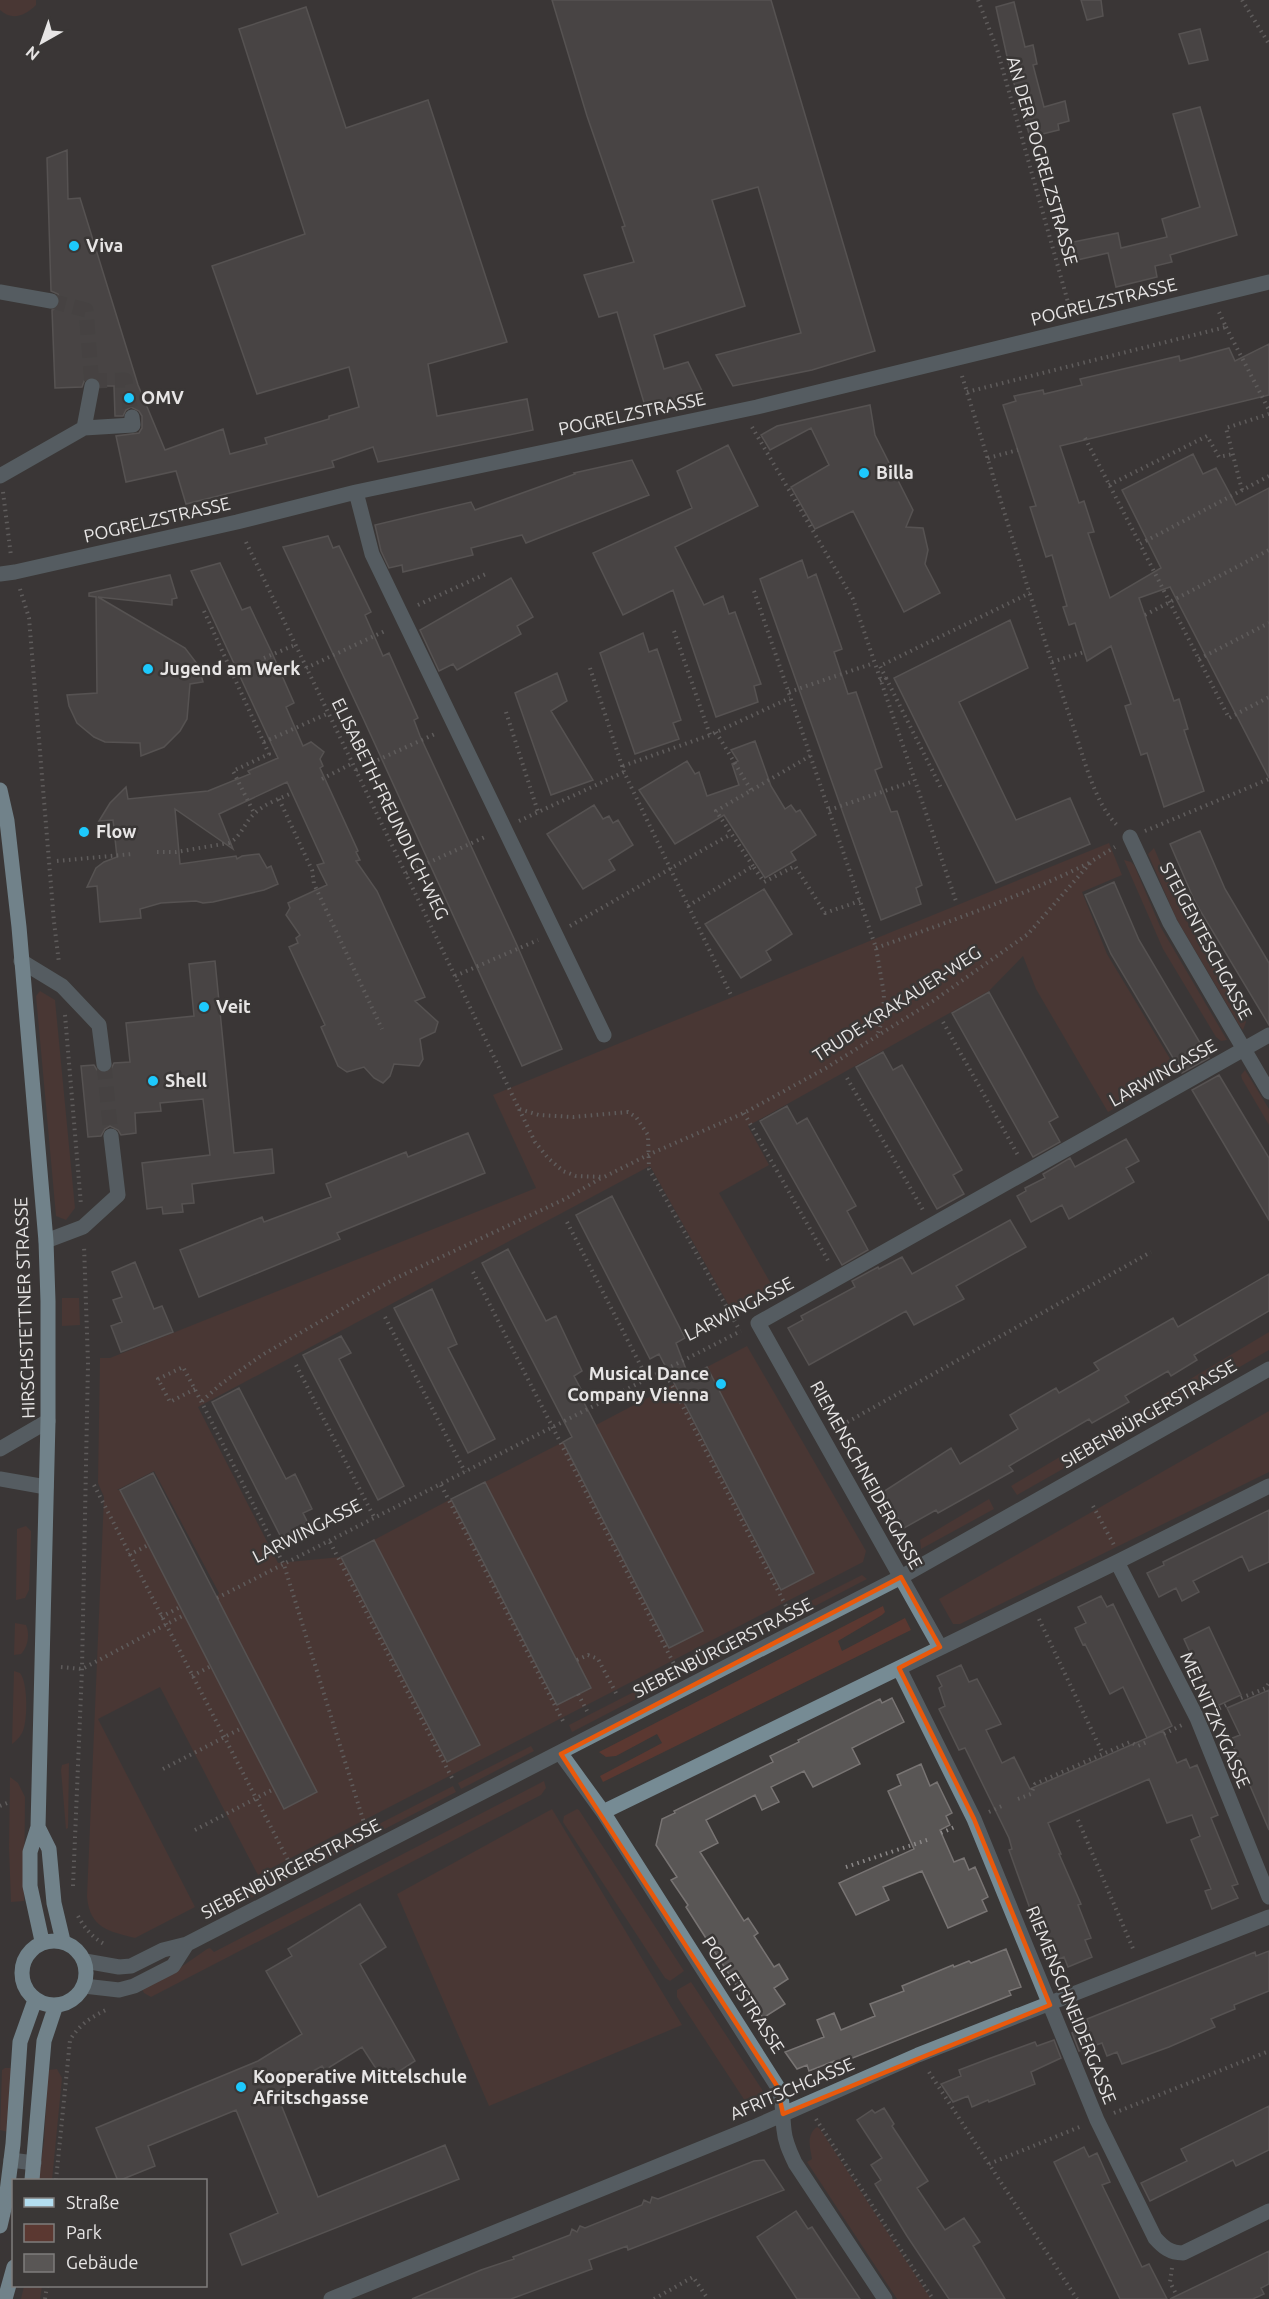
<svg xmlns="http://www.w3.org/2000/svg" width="1269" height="2299" font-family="Ubuntu,sans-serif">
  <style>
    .green { fill: #5b3831; fill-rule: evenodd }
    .building { fill: #595655; stroke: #787473; stroke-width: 1.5 }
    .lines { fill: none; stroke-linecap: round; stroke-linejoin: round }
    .minor-tunnel { stroke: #545150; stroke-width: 15; stroke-dasharray: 15 8; stroke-linecap: butt }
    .path { stroke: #8c8989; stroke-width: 4; stroke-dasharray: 1.5 4.5; stroke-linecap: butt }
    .minor { stroke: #768b94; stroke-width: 15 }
    .major { stroke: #b3def0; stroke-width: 15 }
    .marked { fill: none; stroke: #e8590c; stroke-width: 4.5; stroke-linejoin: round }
    .poi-dot { fill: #1dc9fd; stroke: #3a3736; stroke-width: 2 }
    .labels { text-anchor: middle; stroke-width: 5; stroke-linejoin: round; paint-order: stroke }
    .street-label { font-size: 18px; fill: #e7e5e5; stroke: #3a3736 }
    .poi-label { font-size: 18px; font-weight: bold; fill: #e7e5e5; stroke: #3a3736; text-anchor: start }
  </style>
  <rect width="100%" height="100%" fill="#3a3736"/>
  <path class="green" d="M0 0H36V5C25 16 12 21 0 10Z
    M1109 843 1122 875 1082 892 1107 954 1178 1072 1108 1112 1036 989 1023 956 989 991 748 1126 769 1165 719 1193 774 1289 733 1313 650 1166 198 1407 278 1563 341 1557 447 1762 480 1745 374 1540 451 1499 557 1705 591 1688 485 1482 563 1442 669 1648 703 1630 596 1425 674 1384 780 1590 813 1573 707 1367 747 1346 866 1551 863 1562 258 1875 160 1687 98 1719 195 1907 135 1938C108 1931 90 1928 87 1897L104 1497 98 1483 100 1358H110L536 1188 493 1095ZM154 1471 219 1593 217 1598 317 1792 284 1808 120 1490H117Z
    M1154 848 1181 911 1244 1018 1246 1022 1243 1030 1239 1025 1176 918 1148 854Z
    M1124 860 1131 862 1134 865 1160 926 1227 1040 1221 1041 1216 1037 1163 949Z
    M40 991 55 1000 75 1208 66 1220 56 1216 36 996Z
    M1245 1070 1269 1109V1125L1242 1079 1241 1075Z
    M62 1298H79L80 1325 62 1326Z
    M1269 1332V1350L1134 1428 1127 1417Z
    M1269 1411V1472L960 1624H953L939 1599Z
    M1105 1430 1112 1441 1017 1495 1011 1486Z
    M989 1499 994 1509 921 1549 920 1540Z
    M26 1526 31 1531V1537L29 1590 25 1598 16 1600 17 1529Z
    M862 1575 867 1579 794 1617 791 1611Z
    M883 1606 885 1612 882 1615 838 1641 842 1651 905 1618 911 1630 603 1782 600 1776 662 1743 657 1734 616 1756 606 1757 599 1752Z
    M787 1613 790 1619 682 1675 679 1669Z
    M15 1623 26 1625C30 1634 28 1647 21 1654L14 1655Z
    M14 1671 20 1673C28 1682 28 1722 22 1733 19 1738 16 1741 12 1744Z
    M675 1671 678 1677 572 1732 569 1725Z
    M531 1746 534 1751 461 1789 458 1783Z
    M69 1763 68 1828 66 1829 61 1770 62 1765Z
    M10 1777 18 1783 25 1797 24 1901 11 1902 9 1847Z
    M544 1781 546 1788 541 1795 151 1997 144 1993 142 1989 174 1972 207 1949 210 1948 214 1952Z
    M453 1786 456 1792 298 1874 297 1866Z
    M552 1809 682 2025 489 2106 397 1894Z
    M577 1809 579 1810 684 1971 670 1981 665 1978 563 1822 564 1816Z
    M288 1872 291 1878 243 1902 240 1896Z
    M691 1982 763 2091 760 2101 750 2105 747 2104 677 1997V1990Z
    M5 2068H12L8 2132 0 2130 2 2070Z
    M57 2069 62 2078 52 2180H38L44 2142 48 2070Z
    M817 2127 820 2129 931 2299H897L807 2162 812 2159C810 2147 806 2135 817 2127Z
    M24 2286H42L40 2299H21Z"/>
  <path class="building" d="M552 0H771L875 351 812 370 733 386 716 355 801 333 758 187 712 200 745 306 654 335 664 369 688 362 703 393 645 406 617 312 599 317 584 275 634 262 622 227 625 226 587 116Z
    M1081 0H1101L1103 16 1087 20Z
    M1014 2 1025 47 1033 45 1037 64 1033 65 1044 107 1065 101 1069 121 1058 124 1059 130 1030 137 1010 70 996 7Z
    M306 7 346 128 428 100 507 342 428 364 437 416 527 399 533 430 378 462 373 447 332 461 334 467 186 504 176 471 126 482 116 436 139 433 142 428V416L139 411 131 407 126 410 123 416H115L114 386H102L99 379 93 376 85 379 82 387 55 388 52 310 58 308 61 302 58 294 51 291 47 158 67 150 68 199 80 198 138 385 165 450 223 429 230 454 267 444 265 438 329 419V416L359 407 349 367 257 394 212 266 305 234 239 29Z
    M1200 29 1208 60 1189 64 1179 34Z
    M1200 107 1237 235 1170 255 1172 262 1155 266 1157 277 1116 287 1108 253 1077 260 1073 242 1118 233 1121 248 1167 237 1162 219 1200 207 1173 114Z
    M1269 344V395L1060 446 1079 503 1084 501 1094 532 1088 533 1110 598 1161 568 1122 490 1193 454 1203 474 1216 468 1236 505 1269 488V778L1170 587 1139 598 1174 701 1179 699 1188 729 1184 730 1204 791 1164 807 1147 753 1141 755 1125 706 1131 704 1111 646 1087 661 1075 623 1069 625 1063 607 1067 606 1052 555 1046 557 1030 507 1036 506 1003 405 1016 401 1014 396 1043 390 1044 394 1082 385 1080 379 1179 356 1180 361 1229 348 1235 361Z
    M870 405 875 435 913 510 906 527 923 528 928 550 925 564 940 593 904 612 853 511 815 529 791 487 829 465 811 428 770 450 761 435 777 426Z
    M728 445 758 506 675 547 704 605 723 596 729 614 735 612 761 684 754 686 758 702 716 717 673 590 623 615 593 553 692 508 677 471Z
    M632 460 649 495 526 543 522 535 471 548 473 555 403 572 402 565 389 568 381 551 375 525 471 502 475 510 575 474 574 473Z
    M328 536 333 548 339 546 371 612 365 615 383 656 389 653 418 718 414 720 420 736 516 943 562 1049 522 1066 363 718 283 547Z
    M802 560 808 578 816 574 842 649 834 652 848 694 856 692 882 767 875 770 891 812 897 811 922 885 916 888 921 904 881 920 760 579Z
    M220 563 242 610 250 607 272 653 294 703 286 707 303 746 311 742 324 752 320 759 323 766 320 768 358 851 356 852 360 860 356 861 377 891 425 997 415 1001 438 1022 435 1032 420 1039 423 1059 419 1066 394 1064 390 1076 383 1083 374 1078 364 1067 347 1072 338 1066 321 1027 325 1025 289 947 298 943 296 938 300 935 286 915 290 908 288 903 327 885 317 865 324 863 287 782 219 814 233 849 175 809 180 864 236 856 237 859 242 856 259 854 267 868 271 866 278 884 264 890 213 902 203 903 196 901 161 903 140 909 141 918 100 922 97 886 87 887 96 868 104 862 117 857 113 820 99 821 110 803 126 787 128 799 208 791 250 774 248 771 278 758 191 571Z
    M170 575 177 598 172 599V605L98 597 185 648 198 665 203 682 190 684 187 719 180 731 164 747 141 756 140 743 105 742 94 737 77 723 69 706 67 695 97 693 96 597 89 596V593Z
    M511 578 533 617 517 626 521 634 457 670 453 664 439 671 420 630Z
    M1010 620 1028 668 959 702 1016 820 1070 798 1090 844 996 883 894 678Z
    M643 633 649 652 657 649 681 720 673 723 679 739 635 754 600 653Z
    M557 673 567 701 551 711 593 780 551 795 515 693Z
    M755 741 771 786 785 809 791 805 796 812 800 810 816 835 791 852 796 860 765 878 724 815 675 844 639 790 687 761 695 774 699 772 707 796 739 785 732 764 738 761 731 750Z
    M594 805 603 819 609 816 613 823 618 820 633 845 609 860 615 870 583 889 547 834Z
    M1200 831 1225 889 1269 963V1025L1195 902 1170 844Z
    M1114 882 1139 940 1209 1058 1182 1073 1111 954 1085 895Z
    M764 889 792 934 766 951 771 960 741 978 705 924Z
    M215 961 234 1153 272 1149 274 1173 192 1184 194 1203 182 1204 183 1212 163 1214 162 1207 147 1209 142 1163 210 1155 203 1099 160 1103 161 1111 135 1113 136 1133 121 1135 118 1130 110 1126 105 1129 101 1136 88 1137 81 1066 94 1065 97 1070 105 1074 110 1071 114 1063 130 1062 126 1023 194 1016 189 964Z
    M989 992 1058 1117 1049 1122 1060 1142 1033 1157 952 1013Z
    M883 1052 893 1070 902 1065 962 1170 953 1175 964 1194 937 1209 856 1067Z
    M1219 1075 1269 1158V1220L1192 1090Z
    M787 1106 797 1124 807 1118 856 1206 847 1211 868 1250 842 1265 760 1121Z
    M468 1133 485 1173 337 1233 340 1239 199 1297 180 1250 262 1217 264 1222 331 1197 326 1184 406 1152 408 1157Z
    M1126 1139 1139 1161 1126 1168 1134 1182 1069 1219 1062 1205 1031 1222 1017 1196 1026 1191 1025 1188 1045 1178 1043 1174 1070 1158 1075 1167Z
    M612 1196 685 1338 676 1343 689 1377 707 1367 814 1573 781 1590 659 1354 650 1359 576 1215Z
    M1010 1220 1026 1247 956 1286 964 1299 914 1325 906 1311 809 1365 788 1328 803 1320 801 1316 855 1287 852 1281 878 1267 879 1269 902 1257 912 1274Z
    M508 1249 546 1321 556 1316 582 1371 574 1376 583 1393 580 1395 703 1631 669 1648 563 1442 572 1437 482 1263Z
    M135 1262 154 1309 162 1306 173 1332 121 1352 111 1326 122 1322 113 1300 122 1297 112 1272Z
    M1269 1274V1311L1194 1355 1197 1360 1171 1376 1168 1371 1125 1396 1129 1402 1092 1423 1089 1419 1009 1466 1013 1471 938 1513 936 1510 904 1528 883 1492 951 1448 960 1464 1018 1429 1010 1415 1056 1388 1059 1393 1099 1370 1094 1363 1173 1318 1178 1327Z
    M432 1289 457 1344 448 1348 495 1439 468 1453 394 1308Z
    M341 1336 351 1353 339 1359 404 1486 378 1500 303 1355Z
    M239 1388 286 1479 295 1474 312 1509 303 1513 313 1533 286 1547 212 1402Z
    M153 1473 317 1792 284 1809 120 1490Z
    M485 1482 591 1688 557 1705 451 1499Z
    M1269 1510V1562L1249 1571 1242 1556 1193 1581 1199 1592 1182 1601 1176 1588 1159 1597 1147 1573 1164 1565 1163 1562Z
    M374 1540 480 1745 447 1762 341 1557Z
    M1101 1596 1107 1607 1113 1604 1172 1726 1147 1738 1123 1687 1110 1694 1085 1644 1083 1645 1075 1628 1086 1623 1078 1607Z
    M1209 1627 1241 1695 1215 1707 1184 1639Z
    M961 1665 969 1682 977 1679 1001 1724 986 1730 1002 1763 1014 1757 1030 1789 1163 1731 1177 1763 1186 1759 1190 1768 1197 1765 1218 1815 1211 1818 1238 1884 1232 1886 1238 1898 1212 1909 1205 1891 1211 1889 1191 1840 1200 1836 1192 1815 1167 1823 1149 1779 1048 1823 1061 1854H1059L1081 1904 1078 1905 1091 1938 1085 1940 1092 1957 1068 1967 1064 1957 1054 1961 1047 1943 1044 1944 1029 1906 1009 1850 1012 1849 1009 1838 965 1748 959 1750 939 1709 945 1706 939 1688 942 1686 937 1676Z
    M1269 1690V1830L1230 1739 1240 1735 1227 1708Z
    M892 1698 904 1722 852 1748 860 1764 813 1787 804 1771 771 1787 779 1802 762 1810 755 1795 706 1820 718 1843 700 1852 744 1921 748 1918 758 1933 754 1936 774 1967 779 1964 788 1979 774 1988 785 2004 763 2018 756 2007 753 2009 734 1982 686 1907 688 1905 671 1880 677 1877 656 1845 662 1819 675 1813 674 1811 773 1762 770 1756 799 1742 798 1740 880 1699 882 1703Z
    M921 1764 930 1786 937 1782 952 1813 946 1816 950 1825 940 1830 954 1862 964 1858 969 1870 975 1867 988 1897 982 1900 987 1911 948 1928 922 1871 883 1887 889 1900 856 1915 839 1883 914 1849 888 1791 901 1785 897 1775Z
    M360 1904 386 1947 360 1964 415 2061 384 2081 362 2047 325 2070 322 2066 276 2092 318 2197 445 2145 459 2179 242 2265 230 2234 278 2213 236 2110 148 2146 155 2166 118 2181 96 2128 258 2061 302 2034 266 1971 292 1956 288 1949Z
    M1006 1949 1021 1987 1009 1991 1011 1995 835 2065 834 2061 809 2071 807 2065 797 2069 785 2052 824 2037 817 2020 834 2013 841 2030 875 2016 870 2004 904 1991 902 1986 953 1965 954 1967 969 1961 971 1963Z
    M1269 1951V1991L1234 2005 1235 2009 1211 2019 1215 2027 1169 2047 1122 2064 1117 2052 1107 2056 1102 2043 1079 2051 1072 2033 1089 2026 1087 2019 1255 1952 1256 1956Z
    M1054 2040 1061 2058 1031 2072 1035 2084 989 2102 988 2100 972 2107 968 2096 953 2102 941 2084 961 2076 959 2070 988 2059 1035 2042 1037 2046Z
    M1269 2106V2150L1236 2166 1233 2160 1150 2201 1141 2183 1187 2161 1181 2149Z
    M884 2108 894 2124 892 2126 928 2181 917 2188 945 2230 964 2218 980 2242 973 2246 1005 2299H949L907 2236 875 2184 881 2180 871 2165 882 2158 857 2120 872 2110 875 2113Z
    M1084 2147 1089 2157 1097 2153 1110 2182 1102 2185 1142 2267 1149 2264 1167 2299H1120L1054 2162Z
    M764 2160 784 2190 628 2250 627 2246 589 2260 592 2269 511 2299H412L481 2270 514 2259 513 2257 570 2235 572 2229 577 2232 580 2226 585 2228 642 2205 644 2200 650 2203 652 2197 658 2199 754 2161Z
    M796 2211 808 2229 812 2227 860 2299H797L757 2237Z
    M1269 2251V2284L1261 2288 1264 2294 1253 2299H1170Z"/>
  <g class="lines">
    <path class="minor-tunnel" d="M51 301 86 310 92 386
      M92 381 125 380 132 417
      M104 1064 111 1136"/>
    <path class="path" d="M978 0 997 49 1071 313
      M1242 0 1269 44
      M1226 327 1269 410
      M962 376C998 491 1033 608 1072 723 1083 754 1094 804 1118 826
      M967 392 1226 327 1219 312
      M752 427 853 599 957 904
      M1085 438 1140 544
      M988 458 1018 450
      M1269 476 1140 544 1229 718 1269 697
      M1109 485 1207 436 1219 457 1233 454
      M1242 490 1226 428 1269 414
      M3 492 11 556
      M246 542 519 1109 539 1115 573 1117 628 1112 636 1117 648 1135 649 1169 739 1329
      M20 589 29 618 54 922 59 963
      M754 591 876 948 884 994 883 1018 877 1036
      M418 605 488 573
      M204 611 269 754 233 771 254 813
      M1145 615 1269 550
      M674 631 710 735
      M264 658 295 645
      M1199 659 1269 623
      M1052 662 1084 652
      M306 668 387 630
      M590 668 624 772 731 995
      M886 678 942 790
      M880 681 886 678 880 666 1030 593
      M789 692 874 663
      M506 712 538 812
      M716 732 751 790
      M264 742 329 713
      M623 766 710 735 790 698
      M356 770 437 733
      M322 779 353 763
      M279 799 312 870 314 884 382 1029
      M829 810 914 781
      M519 821 624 772
      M1145 831 1269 779
      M157 852H176L229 843C242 836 244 823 254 814 264 804 279 799 292 793
      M57 861 132 854
      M753 866 716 811 810 756
      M406 873 487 836
      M688 906 753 866 764 882 795 866 825 913 860 901
      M570 926 731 834
      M876 948C948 922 1020 897 1089 863
      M455 976 538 940
      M65 1015 81 1205
      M943 1022 1019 1157
      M847 1078 923 1210
      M519 1109 535 1142 548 1158 563 1171 576 1176 604 1177 650 1154 744 1113 826 1068 933 1001 1028 934 1092 861 1115 847
      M744 1113 830 1264
      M567 1222 647 1378
      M473 1272 675 1666
      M385 1317 465 1472
      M296 1365 375 1519
      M664 1370 787 1608
      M195 1389 170 1402 158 1379 183 1367 201 1401 284 1565 365 1826
      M202 1401 221 1384 262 1355 392 1280 565 1199 603 1177
      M842 1425 1151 1252
      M94 1485 290 1864
      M441 1485 564 1723
      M1093 1506 1114 1545
      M330 1542 453 1780
      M129 1555 148 1545
      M217 1598 741 1331
      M161 1617 180 1607
      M1039 1619 1103 1754
      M577 1660 588 1655 598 1659 617 1695
      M61 1667 82 1669 184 1615
      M192 1676 211 1666
      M578 1694 587 1711
      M1241 1698 1266 1688 1269 1683
      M1214 1711 1226 1705
      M1164 1734 1182 1725
      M163 1769 242 1728
      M1018 1799 1031 1794 1035 1784 1130 1742 1138 1746 1149 1741
      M0 1806 7 1803
      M989 1812 1004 1805
      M1078 1820 1134 1951
      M195 1830 274 1789
      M941 1833 957 1826
      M846 1867 927 1840
      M73 1886 82 1669 88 1363 84 1245
      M78 1916C85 1929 93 1938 106 1945
      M929 2072 1077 2299
      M1114 2113 1269 2051
      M816 2119 933 2299
      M989 2164 1082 2126
      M56 2180 70 2040C80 2024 91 2017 108 2009
      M1172 2268 1170 2282 1177 2296
      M45 2299 47 2286
      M654 2299 693 2277 708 2299"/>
    <path class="minor" d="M0 292 51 301
      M84 428 133 425 132 417
      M0 476 84 428 92 386
      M356 492 372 554 604 1035
      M0 574 15 572 237 522 356 492 757 407 1269 282
      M1130 837 1170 923 1269 1092
      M21 961 62 986 99 1025 104 1064
      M46 1241 83 1227 118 1195 111 1136
      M0 1449 48 1421
      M0 1479 46 1487
      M1117 1562 1197 1718 1269 1897
      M940 1647 758 1323 1269 1035
      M899 1668 974 1819 1097 2120 1155 2238C1163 2247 1170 2253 1183 2253L1269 2211
      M561 1754 603 1812 777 2086C784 2101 782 2114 784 2130 785 2142 790 2152 795 2163L885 2299
      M603 1812 1117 1562 1269 1486
      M85 1961 119 1967 131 1966 163 1950 187 1944 901 1577 1269 1369
      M84 1986 119 1990 134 1986 173 1966 187 1944
      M11 2160 34 2163
      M331 2299 754 2127 918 2055 1269 1917"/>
    <path class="major" d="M0 790 7 821 19 927 46 1241 48 1301V1421L38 1827 30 1852V1886L42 1941
      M38 1827 49 1849 54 1903 63 1941
      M22 1973a32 32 0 1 1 64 0a32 32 0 1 1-64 0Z
      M32 2180 44 2041 56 2005
      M0 2226 6 2200 13 2144 20 2042 35 2000
      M5 2299 14 2267"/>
  </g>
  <path d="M0 0H1269V2299H0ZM901 1577 940 1647 899 1668 974 1819 1050 2005 783 2114 777 2086 561 1754Z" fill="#3a3736" fill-opacity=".55" fill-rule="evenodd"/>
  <path class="marked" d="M901 1577 940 1647 899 1668 974 1819 1050 2005 783 2114 777 2086 561 1754Z"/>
  <g class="poi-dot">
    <circle cx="74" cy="246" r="6"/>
    <circle cx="129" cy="398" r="6"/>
    <circle cx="864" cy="473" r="6"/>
    <circle cx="148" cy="669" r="6"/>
    <circle cx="84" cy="832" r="6"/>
    <circle cx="204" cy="1007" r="6"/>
    <circle cx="153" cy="1081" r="6"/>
    <circle cx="721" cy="1384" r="6"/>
    <circle cx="241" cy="2087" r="6"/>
  </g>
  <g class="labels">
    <g class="street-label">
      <text transform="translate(1042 161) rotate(74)" y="6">AN DER POGRELZSTRASSE</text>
      <text transform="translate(1104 302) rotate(-14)" y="6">POGRELZSTRASSE</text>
      <text transform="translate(632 414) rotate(-12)" y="6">POGRELZSTRASSE</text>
      <text transform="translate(157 520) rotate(-13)" y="6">POGRELZSTRASSE</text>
      <text transform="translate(390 809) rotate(64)" y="6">ELISABETH-FREUNDLICH-WEG</text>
      <text transform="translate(1206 941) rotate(62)" y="6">STEIGENTESCHGASSE</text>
      <text transform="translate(897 1004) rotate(-33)" y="6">TRUDE-KRAKAUER-WEG</text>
      <text transform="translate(1163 1073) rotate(-29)" y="6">LARWINGASSE</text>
      <text transform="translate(25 1308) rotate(-92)" y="6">HIRSCHSTETTNER STRASSE</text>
      <text transform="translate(739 1309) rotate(-27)" y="6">LARWINGASSE</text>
      <text transform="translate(1149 1414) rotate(-30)" y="6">SIEBENBÜRGERSTRASSE</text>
      <text transform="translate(866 1475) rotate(61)" y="6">RIEMENSCHNEIDERGASSE</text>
      <text transform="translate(307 1531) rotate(-27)" y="6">LARWINGASSE</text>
      <text transform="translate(723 1648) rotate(-27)" y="6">SIEBENBÜRGERSTRASSE</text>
      <text transform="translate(1215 1720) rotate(66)" y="6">MELNITZKYGASSE</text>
      <text transform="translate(291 1869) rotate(-27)" y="6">SIEBENBÜRGERSTRASSE</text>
      <text transform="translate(743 1995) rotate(57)" y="6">POLLETSTRASSE</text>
      <text transform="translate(1071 2005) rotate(68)" y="6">RIEMENSCHNEIDERGASSE</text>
      <text transform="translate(792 2089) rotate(-23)" y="6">AFRITSCHGASSE</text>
    </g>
    <g class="poi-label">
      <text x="86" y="252">Viva</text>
      <text x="141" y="404">OMV</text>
      <text x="876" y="479">Billa</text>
      <text x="160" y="675">Jugend am Werk</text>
      <text x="96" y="838">Flow</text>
      <text x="216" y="1013">Veit</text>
      <text x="165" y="1087">Shell</text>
      <text x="709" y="1380" text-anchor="end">Musical Dance<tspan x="709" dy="21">Company Vienna</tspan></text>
      <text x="253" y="2083">Kooperative Mittelschule<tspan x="253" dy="21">Afritschgasse</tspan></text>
    </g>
  </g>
  <rect x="12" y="2179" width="195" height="108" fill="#3a3736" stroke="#7f7d7c" stroke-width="1.5"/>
  <rect x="24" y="2198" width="30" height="9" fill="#b3def0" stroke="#7f7d7c" stroke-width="1.5"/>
  <text x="66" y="2209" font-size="18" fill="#e7e5e5">Straße</text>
  <rect x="24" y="2224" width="30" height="18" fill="#5b3831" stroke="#7f7d7c" stroke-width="1.5"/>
  <text x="66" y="2239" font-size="18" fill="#e7e5e5">Park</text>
  <rect x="24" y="2254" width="30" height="18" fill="#595655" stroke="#7f7d7c" stroke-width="1.5"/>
  <text x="66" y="2269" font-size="18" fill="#e7e5e5">Gebäude</text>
  <g transform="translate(42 42) rotate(220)" stroke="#3a3736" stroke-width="4.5" paint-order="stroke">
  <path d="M0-4.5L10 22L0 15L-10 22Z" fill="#e7e5e5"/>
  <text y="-9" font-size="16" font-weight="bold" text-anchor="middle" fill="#e7e5e5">N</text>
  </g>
</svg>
